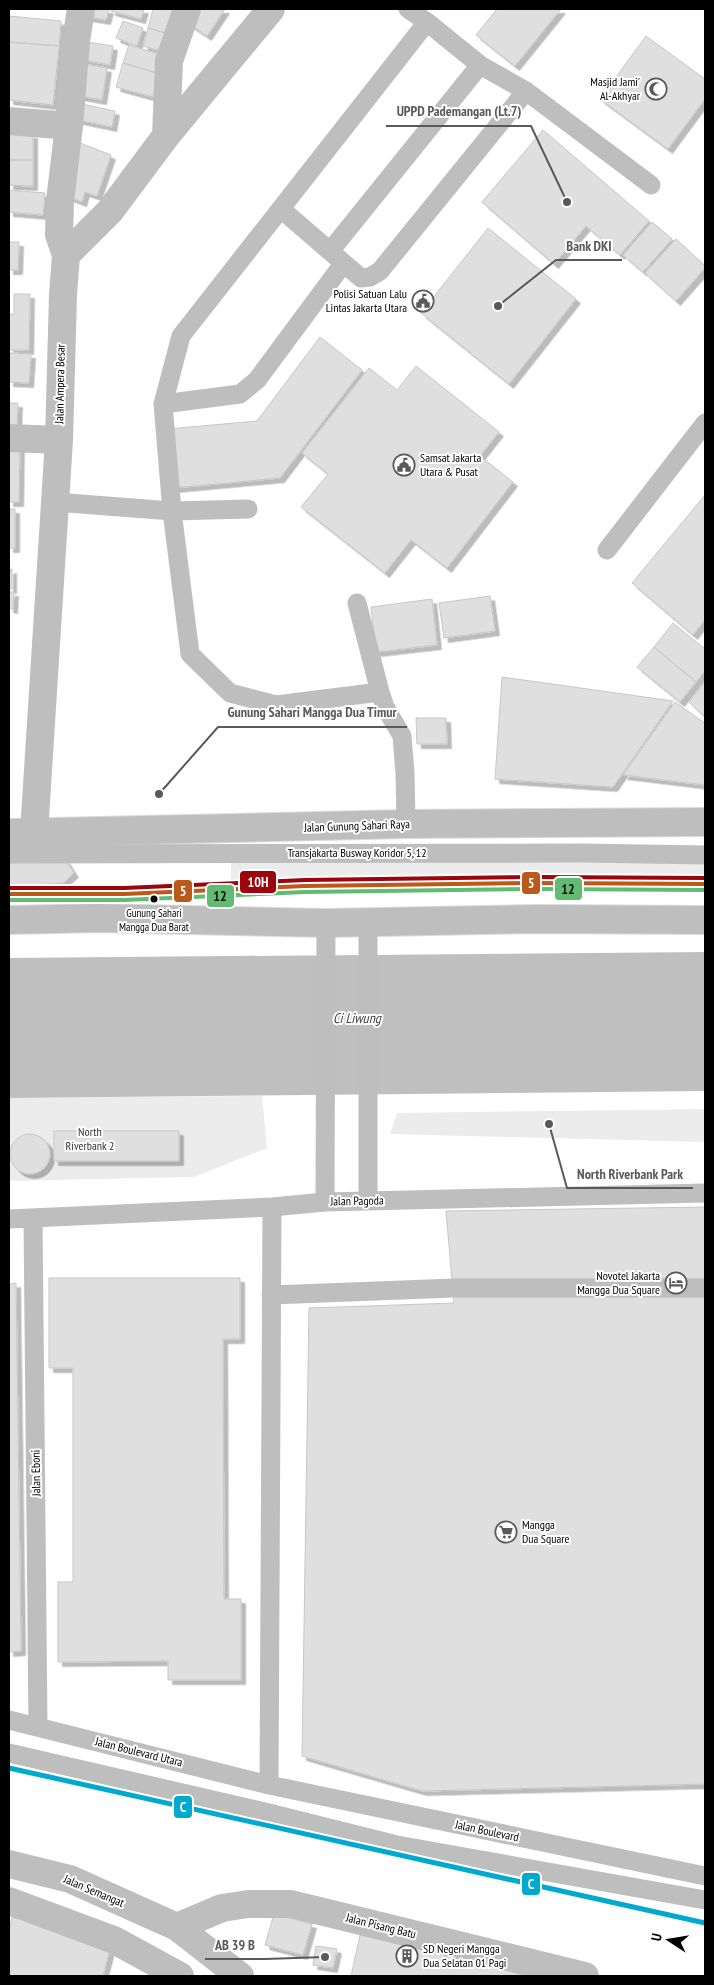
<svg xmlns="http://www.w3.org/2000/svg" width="714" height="1985" font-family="'PT Sans Narrow',sans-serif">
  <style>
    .green { fill: #ececec }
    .water { fill: #bfbfbf }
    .building { fill: #dfdfdf; stroke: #c7c7c7; filter: url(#shadow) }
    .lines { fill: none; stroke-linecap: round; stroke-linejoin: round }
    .primary-casing { stroke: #dbdbdb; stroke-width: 30 }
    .service { stroke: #bebebe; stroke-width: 19 }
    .minor { stroke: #bebebe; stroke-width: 28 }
    .tertiary { stroke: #bebebe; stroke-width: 28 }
    .primary { stroke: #bebebe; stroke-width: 28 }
    .bus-1-casing { stroke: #fff; stroke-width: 8 }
    .bus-2-casing { stroke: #fff; stroke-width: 8 }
    .bus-3-casing { stroke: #fff; stroke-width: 8 }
    .bus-1 { stroke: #bc581a; stroke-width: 4 }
    .bus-2 { stroke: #62bb72; stroke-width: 4 }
    .bus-3 { stroke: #9c050c; stroke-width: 4 }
    .rail-1-casing { stroke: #fff; stroke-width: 9 }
    .rail-1 { stroke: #00a9ce; stroke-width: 5 }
    .bus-dot { fill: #000; stroke: #fff; stroke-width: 2 }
    .labels { text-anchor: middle; stroke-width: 4; stroke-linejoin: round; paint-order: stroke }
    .bus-label { font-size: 11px; fill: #000; stroke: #fff }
    .poi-label { font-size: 12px; fill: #000; stroke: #fff; text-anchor: end }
    .street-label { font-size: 12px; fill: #000; stroke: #fff }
    .park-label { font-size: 12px; fill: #333; stroke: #fff }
    .water-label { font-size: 14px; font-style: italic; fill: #444; stroke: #fff }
    .leader { fill: none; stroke: #595959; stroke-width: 2 }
    .callout-dot { fill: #595959; stroke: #fff; stroke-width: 2 }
    .callout-label { font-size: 14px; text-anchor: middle; font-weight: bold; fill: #595959; stroke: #fff; stroke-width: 4; stroke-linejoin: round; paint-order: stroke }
    .line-badge { stroke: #fff; stroke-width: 2 }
    .badge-label { font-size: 14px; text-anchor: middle; font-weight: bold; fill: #fff }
    .pale-badge-label { font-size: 14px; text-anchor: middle; font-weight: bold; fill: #111 }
  </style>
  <defs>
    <filter id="shadow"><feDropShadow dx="4.5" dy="4.5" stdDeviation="0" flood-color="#0004"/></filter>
  </defs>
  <rect width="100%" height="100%" fill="#fff"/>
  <path class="green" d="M231 853 705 856V883L231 889Z
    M262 1096 267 1148 194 1177 9 1181V1098Z
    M705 1109V1142L390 1134 397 1113Z"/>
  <path class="water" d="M705 952V1091L9 1098V958Z"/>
  <path class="building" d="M90 9H109L106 20 88 17Z
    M111 9H144L141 19 111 11Z
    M153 9H181L173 35 148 28Z
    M190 9H225L207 36 183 20Z
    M497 9H561L515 66 476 35Z
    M9 16 61 21 59 46 9 42Z
    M123 21 143 28 137 46 116 38Z
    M148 28 173 35 168 53 143 46Z
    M646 36 705 79V99L668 149 600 99Z
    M81 41 113 46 110 65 78 59Z
    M9 42 59 46 53 105 9 100Z
    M129 45 165 56 160 74 123 63Z
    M123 63 160 74 153 97 116 87Z
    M84 64 107 68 102 100 79 96Z
    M77 103 115 111 112 127 74 119Z
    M543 130 649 221 620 255 586 226 554 264 482 202Z
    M9 134H33V160H9Z
    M80 143 111 155 97 196 85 192 82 202 61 194Z
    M9 160H33V186L9 185Z
    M9 190 45 193 43 215 9 212Z
    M652 222 672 239 643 272 623 255Z
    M488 228 576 299 509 384 421 313Z
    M676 239 705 266V268L676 301 645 273Z
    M9 242H19L18 270H9Z
    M14 294H30L29 350H9V314H14Z
    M320 337 362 370 280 478 173 488 168 429 257 421Z
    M9 353 31 354 29 383 9 382Z
    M416 366 499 432 480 456 513 482 447 568 411 540 385 573 301 507 328 474 302 453 369 368 397 390Z
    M9 403H18L17 427H9Z
    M9 441H20L19 502H9Z
    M705 495V620L693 635 632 583Z
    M9 509H15V548H9Z
    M12 569V589H9V570Z
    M9 592H14L13 609 9 608Z
    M490 596 495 631 444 638 439 603Z
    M432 599 437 645 376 652 371 607Z
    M673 623 705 649V671L696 682 654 647Z
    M654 647 696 682 680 702 637 667Z
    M502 677 673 701 613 787 495 779Z
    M705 682V717L689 702Z
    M675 702 705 723V785L623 775Z
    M416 718H446L447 744H417Z
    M65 859 74 873 63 883 9 887V863Z
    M54 1131H179V1161H54Z
    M10 1154a20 20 0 1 1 40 0a20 20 0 1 1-40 0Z
    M705 1207V1784L422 1791 302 1756 309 1308 454 1303 446 1211Z
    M49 1278H240V1339H223L224 1599H241V1680H168V1661L58 1662V1582H73V1368H49Z
    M16 1283 21 1651 9 1652V1284Z
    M274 1914 312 1924 303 1955 265 1945Z
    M12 1917 112 1941 103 1976H106H9V1931Z
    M360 1935 557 1976H351Z
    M316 1946 337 1949 333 1968 313 1965Z"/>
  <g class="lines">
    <g class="primary-casing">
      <path id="primary" d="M9 833 406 824 705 822
        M9 920 99 918 326 923 537 919 705 920"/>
    </g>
    <path class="service" d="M408 9 427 22
      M281 209 361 278 370 277 380 271 526 91
      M331 250 480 65
      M163 404 240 394 257 380 343 264
      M55 502 172 511 248 509
      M607 550 705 423
      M357 603 380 692 385 707 402 736 405 773 406 824
      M380 692 276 705 230 693 190 654 172 511 163 404 181 336 427 22 480 65 526 91 651 185
      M9 854 582 853 705 855
      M9 894H124L305 886 536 883 705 884
      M368 1201V922
      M325 1202 326 923
      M9 1219 272 1207 325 1202 705 1193
      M33 1219 38 1726
      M271 1295 454 1288H705
      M9 1720 269 1785 705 1876
      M9 1753 265 1812 397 1845 705 1900
      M269 1785 272 1207"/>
    <path class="minor" d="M9 121 69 126
      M166 136 169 61 187 9
      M66 255 59 235 60 201 69 126 76 41 81 9
      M9 438 59 440
      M9 1864 70 1879 177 1927 240 1976
      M9 1901 114 1940 180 1976
      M177 1927 222 1908 248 1904H291L585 1976"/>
    <path class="tertiary" d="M34 833 59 440 63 295 66 255 110 211 166 136 271 9"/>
    <use href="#primary" class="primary"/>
    <g class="bus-1-casing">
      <path id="bus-1" d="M9 894H124L305 886 536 883 705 884"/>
    </g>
    <g class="bus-2-casing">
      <path id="bus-2" d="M9 900H124L305 892 536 889 705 890"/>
    </g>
    <g class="bus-3-casing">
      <path id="bus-3" d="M9 888H124L305 880 536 877 705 878"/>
    </g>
    <use href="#bus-1" class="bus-1"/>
    <use href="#bus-2" class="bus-2"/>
    <use href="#bus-3" class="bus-3"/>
    <g class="rail-1-casing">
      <path id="rail-1" d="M9 1768 705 1923"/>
    </g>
    <use href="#rail-1" class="rail-1"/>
  </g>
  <defs>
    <g id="mosque-ring" transform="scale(1.125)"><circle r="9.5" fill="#fff" stroke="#595959" stroke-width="1.5"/><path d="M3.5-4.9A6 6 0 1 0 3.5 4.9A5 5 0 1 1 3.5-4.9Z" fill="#595959"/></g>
    <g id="civic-ring" transform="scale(1.125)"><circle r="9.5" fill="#fff" stroke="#595959" stroke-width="1.5"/><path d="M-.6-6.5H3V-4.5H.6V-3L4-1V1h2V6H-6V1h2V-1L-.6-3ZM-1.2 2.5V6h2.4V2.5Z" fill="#595959"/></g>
    <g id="hotel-ring" transform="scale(1.125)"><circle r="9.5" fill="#fff" stroke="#595959" stroke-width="1.5"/><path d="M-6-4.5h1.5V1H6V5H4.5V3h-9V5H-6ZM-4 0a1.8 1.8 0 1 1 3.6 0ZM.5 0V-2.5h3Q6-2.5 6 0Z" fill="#595959"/></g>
    <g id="supermarket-ring" transform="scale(1.125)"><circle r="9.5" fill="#fff" stroke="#595959" stroke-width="1.5"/><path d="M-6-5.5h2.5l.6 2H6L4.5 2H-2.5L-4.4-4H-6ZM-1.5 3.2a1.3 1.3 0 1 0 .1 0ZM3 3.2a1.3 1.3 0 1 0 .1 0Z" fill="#595959"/></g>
    <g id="building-ring" transform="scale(1.125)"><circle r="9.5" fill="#fff" stroke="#595959" stroke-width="1.5"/><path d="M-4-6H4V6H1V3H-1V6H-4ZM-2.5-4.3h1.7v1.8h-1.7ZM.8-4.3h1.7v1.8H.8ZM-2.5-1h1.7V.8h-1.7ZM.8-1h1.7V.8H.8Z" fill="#595959"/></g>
  </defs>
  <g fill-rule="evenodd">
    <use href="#mosque-ring" x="656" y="89"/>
    <use href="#civic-ring" x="423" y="301"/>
    <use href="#civic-ring" x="404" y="465"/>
    <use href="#hotel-ring" x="676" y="1283"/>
    <use href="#supermarket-ring" x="506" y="1532"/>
    <use href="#building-ring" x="407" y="1956"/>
  </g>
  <circle class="bus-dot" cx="154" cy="899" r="4.5"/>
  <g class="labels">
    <g class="bus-label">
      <text x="154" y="917">Gunung Sahari<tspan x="154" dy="14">Mangga Dua Barat</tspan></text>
    </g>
    <g class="poi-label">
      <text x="640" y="86">Masjid Jami'<tspan x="640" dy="14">Al-Akhyar</tspan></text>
      <text x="407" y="298">Polisi Satuan Lalu<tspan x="407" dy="14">Lintas Jakarta Utara</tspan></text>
      <text x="420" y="462" text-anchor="start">Samsat Jakarta<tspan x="420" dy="14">Utara &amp; Pusat</tspan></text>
      <text x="660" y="1280">Novotel Jakarta<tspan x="660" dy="14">Mangga Dua Square</tspan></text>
      <text x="522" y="1529" text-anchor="start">Mangga<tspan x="522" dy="14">Dua Square</tspan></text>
      <text x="423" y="1953" text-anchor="start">SD Negeri Mangga<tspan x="423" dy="14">Dua Selatan 01 Pagi</tspan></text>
    </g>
    <g class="street-label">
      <text transform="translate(60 384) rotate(-89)" y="4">Jalan Ampera Besar</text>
      <text transform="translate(357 826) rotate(-2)" y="4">Jalan Gunung Sahari Raya</text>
      <text x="357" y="857">Transjakarta Busway Koridor 5, 12</text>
      <text transform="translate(357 1201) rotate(-1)" y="4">Jalan Pagoda</text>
      <text transform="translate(36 1473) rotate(-91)" y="4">Jalan Eboni</text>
      <text transform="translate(139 1752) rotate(14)" y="4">Jalan Boulevard Utara</text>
      <text transform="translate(487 1831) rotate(12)" y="4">Jalan Boulevard</text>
      <text transform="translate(94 1891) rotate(23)" y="4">Jalan Semangat</text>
      <text transform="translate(381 1926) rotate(14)" y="4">Jalan Pisang Batu</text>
    </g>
    <g class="park-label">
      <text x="90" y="1136">North<tspan x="90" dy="14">Riverbank 2</tspan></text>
    </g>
    <g class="water-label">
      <text x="357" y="1023">Ci Liwung</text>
    </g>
  </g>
  <path class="leader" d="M567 202L531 126H386M498 306L556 260H622M159 794L218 727H407M549 1124L567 1188H693M325 1957L265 1959H205"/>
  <g class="callout-dot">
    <circle cx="567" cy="202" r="5"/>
    <circle cx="498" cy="306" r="5"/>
    <circle cx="159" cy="794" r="5"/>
    <circle cx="549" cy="1124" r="5"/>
    <circle cx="325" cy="1957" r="5"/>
  </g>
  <g class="callout-label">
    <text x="459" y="116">UPPD Pademangan (Lt.7)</text>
    <text x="589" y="251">Bank DKI</text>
    <text x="312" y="717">Gunung Sahari Mangga Dua Timur</text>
    <text x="630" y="1179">North Riverbank Park</text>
    <text x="235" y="1950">AB 39 B</text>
  </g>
  <g class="line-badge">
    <rect x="239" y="870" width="38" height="24" rx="5" fill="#9c050c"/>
    <rect x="521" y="871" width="20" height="24" rx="5" fill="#bc581a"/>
    <rect x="554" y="877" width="29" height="24" rx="5" fill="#62bb72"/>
    <rect x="173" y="879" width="20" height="24" rx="5" fill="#bc581a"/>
    <rect x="206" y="884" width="29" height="24" rx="5" fill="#62bb72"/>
    <rect x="173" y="1795" width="20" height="24" rx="5" fill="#00a9ce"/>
    <rect x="521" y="1872" width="20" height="24" rx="5" fill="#00a9ce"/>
  </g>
  <g class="badge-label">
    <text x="258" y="887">10H</text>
    <text x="531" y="888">5</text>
    <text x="183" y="896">5</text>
    <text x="183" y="1812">C</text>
    <text x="531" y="1889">C</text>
  </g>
  <g class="pale-badge-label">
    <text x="568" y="894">12</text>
    <text x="220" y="901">12</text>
  </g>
  <rect width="714" height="1985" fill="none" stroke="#000000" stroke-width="20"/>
  <g transform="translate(669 1940) rotate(282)" stroke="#ffffff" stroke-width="4" paint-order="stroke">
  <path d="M0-4L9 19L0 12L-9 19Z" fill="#000000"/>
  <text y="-8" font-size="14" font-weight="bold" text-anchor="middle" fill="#000000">U</text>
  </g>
</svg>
